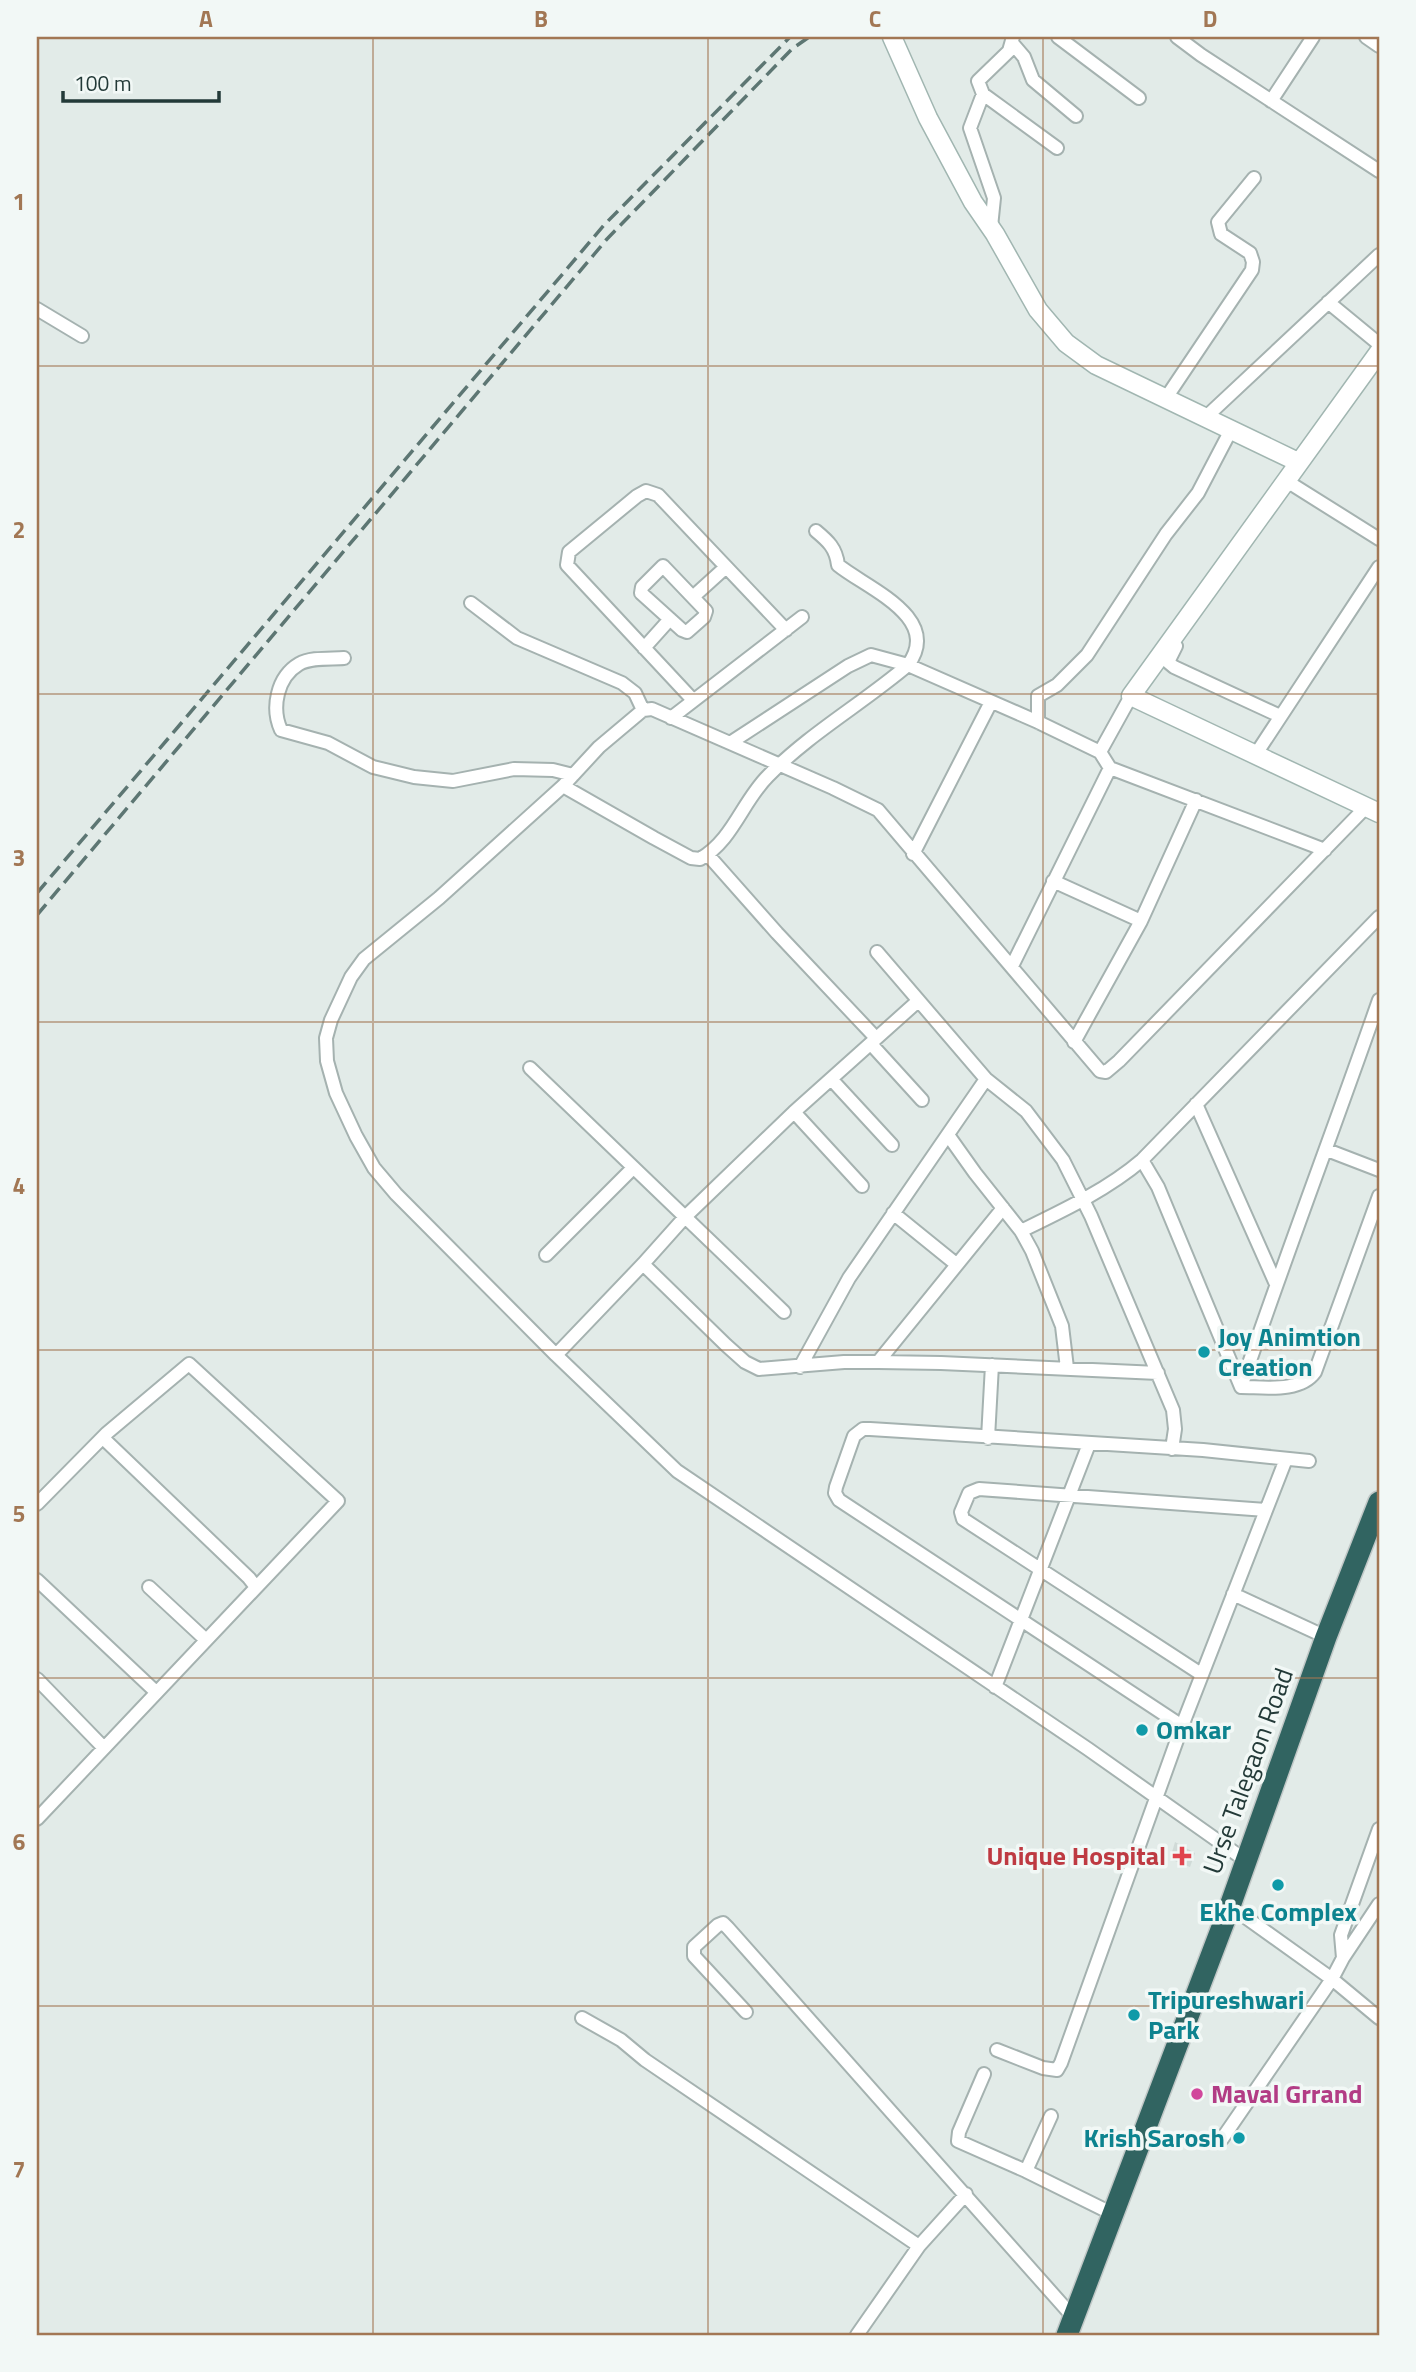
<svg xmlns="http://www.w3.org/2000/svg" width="1416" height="2372" font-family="'Titillium Web',sans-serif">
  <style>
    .built { fill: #d0dad7 }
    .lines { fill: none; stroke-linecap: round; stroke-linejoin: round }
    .street-casing { stroke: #a5b2b0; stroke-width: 16 }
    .secondary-casing { stroke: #a1b6b1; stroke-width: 21 }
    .highway-casing { stroke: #c1c8c7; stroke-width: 24 }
    .street { stroke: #fff; stroke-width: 12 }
    .secondary { stroke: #fff; stroke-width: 18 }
    .highway { stroke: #316461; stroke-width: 21 }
    .rail { stroke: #5d7673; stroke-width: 3.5; stroke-dasharray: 14 7; stroke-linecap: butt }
    .grid { fill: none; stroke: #a27754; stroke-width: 2; stroke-opacity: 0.55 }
    .culture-dot { fill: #0f9aa8; stroke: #f2f8f6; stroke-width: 2.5 }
    .health-dot { fill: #e0444e; stroke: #f2f8f6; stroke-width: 2.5 }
    .hotel-dot { fill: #d1479c; stroke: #f2f8f6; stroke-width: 2.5 }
    .labels { text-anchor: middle; stroke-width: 7; stroke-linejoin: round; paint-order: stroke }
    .culture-label { font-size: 26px; font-weight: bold; fill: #0d838f; stroke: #f2f8f6; text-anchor: start }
    .street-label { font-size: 26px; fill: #233a38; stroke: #f2f8f6 }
    .health-label { font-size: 26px; font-weight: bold; fill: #be3a42; stroke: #f2f8f6; text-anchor: end }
    .hotel-label { font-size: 26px; font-weight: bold; fill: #b23c85; stroke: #f2f8f6; text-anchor: start }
    .neatline { fill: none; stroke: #a27754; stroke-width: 2.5 }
    .grid-label { font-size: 23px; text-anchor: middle; font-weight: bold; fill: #a27754 }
  </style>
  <rect width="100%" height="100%" fill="#e2ebe8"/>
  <path class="built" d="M1175 1842 1195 1853 1190 1867 1170 1859Z"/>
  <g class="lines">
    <g class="street-casing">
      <path id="street" d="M1013 37 1009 51 978 81 983 94 1057 148
        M1058 37 1139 98
        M1177 37 1201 55 1379 171
        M1366 37 1379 46
        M1012 43 1024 57 1033 80 1076 116
        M983 94 970 128 994 198 991 227
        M1271 101 1313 37
        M1328 302 1379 344
        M37 309 82 336
        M1166 398 1252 270 1253 262 1250 253 1221 234 1218 222 1254 178
        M1206 417 1379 255
        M1282 484 1293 485 1379 539
        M663 566 706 611 704 617 687 632 682 630 641 593 642 587Z
        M694 596 726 567
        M471 603 517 638 622 683 635 693 643 710
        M1176 646 1168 662 1174 667 1280 716
        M644 648 670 619
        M344 658C330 659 311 657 299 664 277 677 271 708 281 730L328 743 373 767 414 777 453 781 514 769 553 770 573 775
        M692 699 567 565 569 552 637 496 646 491 658 495 786 630
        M671 718 802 617
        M1038 722V696L1057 685 1087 655 1166 534 1198 493 1232 428
        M730 743 848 666 871 655 908 665 1038 722 1100 752 1110 768 1325 850
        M1100 752 1131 696
        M1256 754 1379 567
        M563 786 654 838 691 858 700 859C733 840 742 802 768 776 810 733 862 704 908 665 943 617 866 588 838 565 836 548 828 541 816 531
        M913 854 991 702
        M708 855 777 933 876 1038
        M1053 881 1141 921
        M877 952 986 1079 1026 1111 1063 1160 1091 1216 1173 1410 1175 1429 1172 1449
        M1012 966 1110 768
        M1074 1042 1141 921 1196 800
        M871 1044 922 1100
        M530 1068 784 1312
        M832 1080 892 1145
        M1196 1104 1276 1284
        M794 1112 862 1186
        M948 1135 975 1173 1021 1231 1032 1251 1062 1326 1067 1368
        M1327 1150 1379 1170
        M1142 1160 1158 1187 1241 1387C1264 1387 1300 1393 1315 1372L1379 1196
        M893 1213 956 1264
        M1021 1231C1062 1211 1107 1190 1142 1160L1379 917
        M546 1255 632 1169
        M643 1264 726 1345 745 1362 759 1369 844 1362H878L941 1363 1158 1373
        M556 1355 643 1264 685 1217 794 1112 918 1001
        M878 1362 1003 1208
        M800 1367 849 1278 986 1079
        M1241 1387C1285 1257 1334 1129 1379 1000
        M103 1438 249 1578 256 1587
        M988 1438 992 1365
        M37 1504 107 1433 189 1364 338 1501 37 1819
        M37 1580 156 1692
        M149 1587 206 1640
        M1233 1594 1326 1637
        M1201 1674 963 1519 961 1512 969 1493 979 1489 1266 1510
        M37 1679 103 1747
        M995 1687 1089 1444
        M1182 1726 839 1500 835 1493 836 1487 854 1436 863 1429H870L1203 1450 1309 1461
        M1245 1860 1088 1749 677 1471 556 1355 396 1194 374 1168 356 1136 336 1093 327 1061 326 1038 331 1020 351 977 364 959 439 898 563 786 599 747 643 710 652 709 833 788 878 810 1100 1071 1106 1072 1119 1061 1366 807
        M1230 1906 1332 1979 1379 2018
        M1343 1958 1341 1935 1379 1829
        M746 2012 694 1956V1947L718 1925 723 1923 728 1928 1074 2318
        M582 2018 621 2040 645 2060 919 2246
        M997 2050 1043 2068 1057 2070 1061 2063 1182 1726 1286 1459
        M984 2074 959 2132 958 2141 1026 2171 1051 2116
        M1222 2139 1332 1979 1343 1958 1379 1904
        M1026 2171 1113 2214
        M857 2335 919 2246 966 2194"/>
    </g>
    <g class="secondary-casing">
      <path id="secondary" d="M892 37 928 118 973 202 995 234 1038 310 1066 343 1096 365 1298 462
        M1379 352 1131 696 1379 813"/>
    </g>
    <g class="highway-casing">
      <path id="highway" d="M1067 2335 1230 1906 1326 1637 1379 1502"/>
    </g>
    <use href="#street" class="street"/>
    <use href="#secondary" class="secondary"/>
    <use href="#highway" class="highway"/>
    <path class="rail" d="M37 893 605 224 790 37
      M37 915 607 239 792 49 809 37"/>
  </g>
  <path class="grid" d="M373 37V2335M708 37V2335M1043 37V2335M37 366H1379M37 694H1379M37 1022H1379M37 1350H1379M37 1678H1379M37 2006H1379"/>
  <g class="culture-dot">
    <circle cx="1204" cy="1352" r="7"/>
    <circle cx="1142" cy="1730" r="7"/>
    <circle cx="1278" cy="1885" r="7"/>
    <circle cx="1134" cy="2015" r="7"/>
    <circle cx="1239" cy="2138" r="7"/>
  </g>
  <path class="health-dot" d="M1178.5 1845.5h7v7h7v7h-7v7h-7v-7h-7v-7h7z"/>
  <circle class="hotel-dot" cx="1197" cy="2094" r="7"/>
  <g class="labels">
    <g class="culture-label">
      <text x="1218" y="1346">Joy Animtion<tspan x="1218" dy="30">Creation</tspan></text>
      <text x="1156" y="1739">Omkar</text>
      <text x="1278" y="1921" text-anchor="middle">Ekhe Complex</text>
      <text x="1148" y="2009">Tripureshwari<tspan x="1148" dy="30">Park</tspan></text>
      <text x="1225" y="2147" text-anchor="end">Krish Sarosh</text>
    </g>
    <g class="street-label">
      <text transform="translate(1248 1771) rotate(-70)" y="9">Urse Talegaon Road</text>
    </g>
    <g class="health-label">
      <text x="1166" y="1865">Unique Hospital</text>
    </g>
    <g class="hotel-label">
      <text x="1211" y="2103">Maval Grrand</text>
    </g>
  </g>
  <rect width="1416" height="2372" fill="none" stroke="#f2f8f6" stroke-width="77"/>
  <path d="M63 91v10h156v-10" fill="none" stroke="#233a38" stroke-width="3.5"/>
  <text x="74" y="91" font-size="21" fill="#233a38" stroke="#f2f8f6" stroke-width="5" paint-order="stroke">100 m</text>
  <rect x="38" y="38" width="1340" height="2296" class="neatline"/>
  <g class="grid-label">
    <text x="206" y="27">A</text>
    <text x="541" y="27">B</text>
    <text x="875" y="27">C</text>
    <text x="1210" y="27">D</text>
    <text x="19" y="210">1</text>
    <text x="19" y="538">2</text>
    <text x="19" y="866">3</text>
    <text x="19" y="1194">4</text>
    <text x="19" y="1522">5</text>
    <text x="19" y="1850">6</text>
    <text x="19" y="2178">7</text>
  </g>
</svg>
